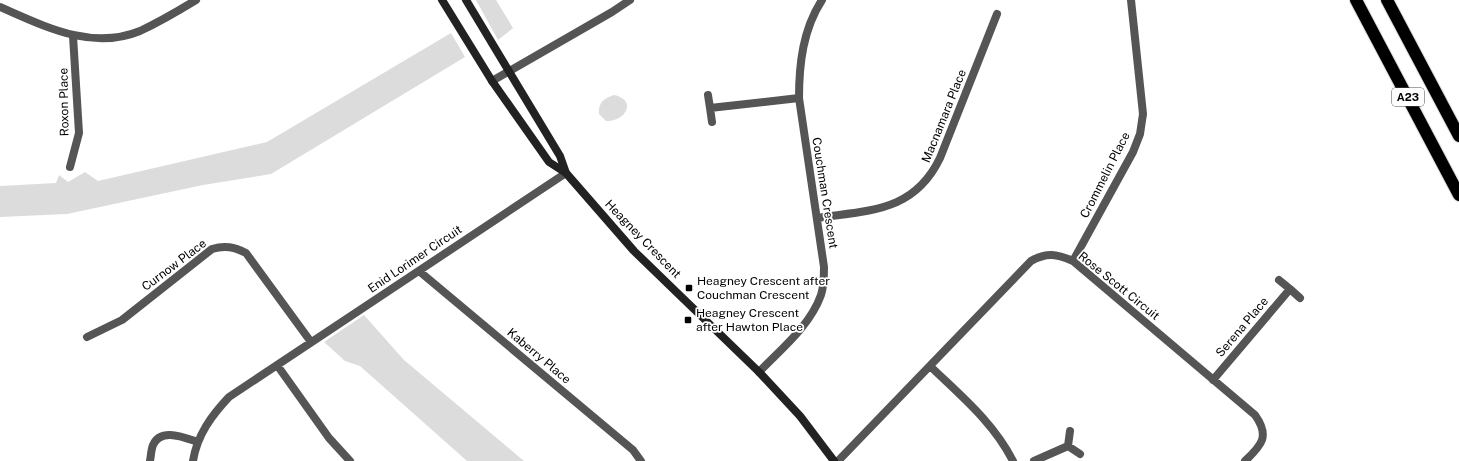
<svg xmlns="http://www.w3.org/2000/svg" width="1459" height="461" font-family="'Public Sans',sans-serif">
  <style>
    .green { fill: #dcdcdc }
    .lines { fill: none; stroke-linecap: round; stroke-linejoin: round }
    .highway-casing { stroke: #dbdbdb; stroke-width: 14 }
    .street { stroke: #555; stroke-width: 8 }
    .secondary { stroke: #222; stroke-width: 8 }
    .highway { stroke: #000; stroke-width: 12 }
    .poi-dot { fill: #000; stroke: #fff; stroke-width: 1.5 }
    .labels { text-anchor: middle; stroke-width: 3.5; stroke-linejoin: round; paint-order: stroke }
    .shield { fill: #fff; stroke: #4c4c4c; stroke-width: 1 }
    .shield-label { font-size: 11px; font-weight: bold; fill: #000 }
    .street-label { font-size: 12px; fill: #000; stroke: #fff }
    .poi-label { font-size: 12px; fill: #000; stroke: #fff; text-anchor: start }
  </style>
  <rect width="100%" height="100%" fill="#fff"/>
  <path class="green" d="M476 0H496L513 28 498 40Z
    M451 33 465 57 271 174 203 185 67 214 0 217V186L56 183 59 175 68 182 85 172 98 181 267 142Z
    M614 95C638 100 625 122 606 121L599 114C598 103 604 98 614 95Z
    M364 315 404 360 524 461H467L360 366 345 361 324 342Z"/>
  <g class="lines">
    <g class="highway-casing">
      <path id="highway" d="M1356 0 1459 195
        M1387 0 1459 136"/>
    </g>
    <path class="street" d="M0 7C44 26 91 51 140 31 159 22 178 11 196 0
      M492 81 612 12 630 0
      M708 95 710 108 799 98
      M710 108 712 122
      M70 167 79 133 73 36
      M817 218C870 210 914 212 940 158L997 14
      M1073 261 1133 152 1140 134 1143 114 1131 0
      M419 271 633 450 641 461
      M1290 289 1300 298
      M87 337 122 320 212 249C225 245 234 247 246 253L311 342
      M277 365 329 438 350 461
      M930 366C961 396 993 422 1013 461
      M759 372C781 349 810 326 821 295 824 286 824 276 824 267L799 98C799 64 803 29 822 0
      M1213 380 1290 289 1279 280
      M1068 446 1080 454
      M150 461C151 456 151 450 153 445 161 427 185 438 198 442
      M193 461C197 435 212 415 229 397L566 173
      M838 461 1031 261C1047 252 1057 254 1073 261L1255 415C1270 436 1262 445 1245 461
      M1034 461 1068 446 1070 431"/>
    <path class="secondary" d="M442 0 492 81 549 162 566 173 634 251 759 372 800 416 834 461
      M466 0 560 156 566 173"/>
    <use href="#highway" class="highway"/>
  </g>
  <g class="poi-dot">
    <rect x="685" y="284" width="8" height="8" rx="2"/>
    <rect x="684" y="316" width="8" height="8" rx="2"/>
  </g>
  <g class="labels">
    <rect class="shield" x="1392" y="88" width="32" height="18" rx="3"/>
    <g class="shield-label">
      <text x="1408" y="101">A23</text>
    </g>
    <g class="street-label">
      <text transform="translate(64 102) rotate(-91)" y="4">Roxon Place</text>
      <text transform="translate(944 116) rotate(-68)" y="4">Macnamara Place</text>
      <text transform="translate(1105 175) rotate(-63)" y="4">Crommelin Place</text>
      <text transform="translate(825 193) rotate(81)" y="4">Couchman Crescent</text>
      <text transform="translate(643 239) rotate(46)" y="4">Heagney Crescent</text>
      <text transform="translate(415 259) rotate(-34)" y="4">Enid Lorimer Circuit</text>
      <text transform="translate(174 265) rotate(-37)" y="4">Curnow Place</text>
      <text transform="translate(1119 286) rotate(39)" y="4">Rose Scott Circuit</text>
      <text transform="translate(1242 327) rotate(-50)" y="4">Serena Place</text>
      <text transform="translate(539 356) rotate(40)" y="4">Kaberry Place</text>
    </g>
    <g class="poi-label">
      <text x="697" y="285">Heagney Crescent after<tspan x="697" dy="14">Couchman Crescent</tspan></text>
      <text x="696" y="317">Heagney Crescent<tspan x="696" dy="14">after Hawton Place</tspan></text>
    </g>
  </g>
</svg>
